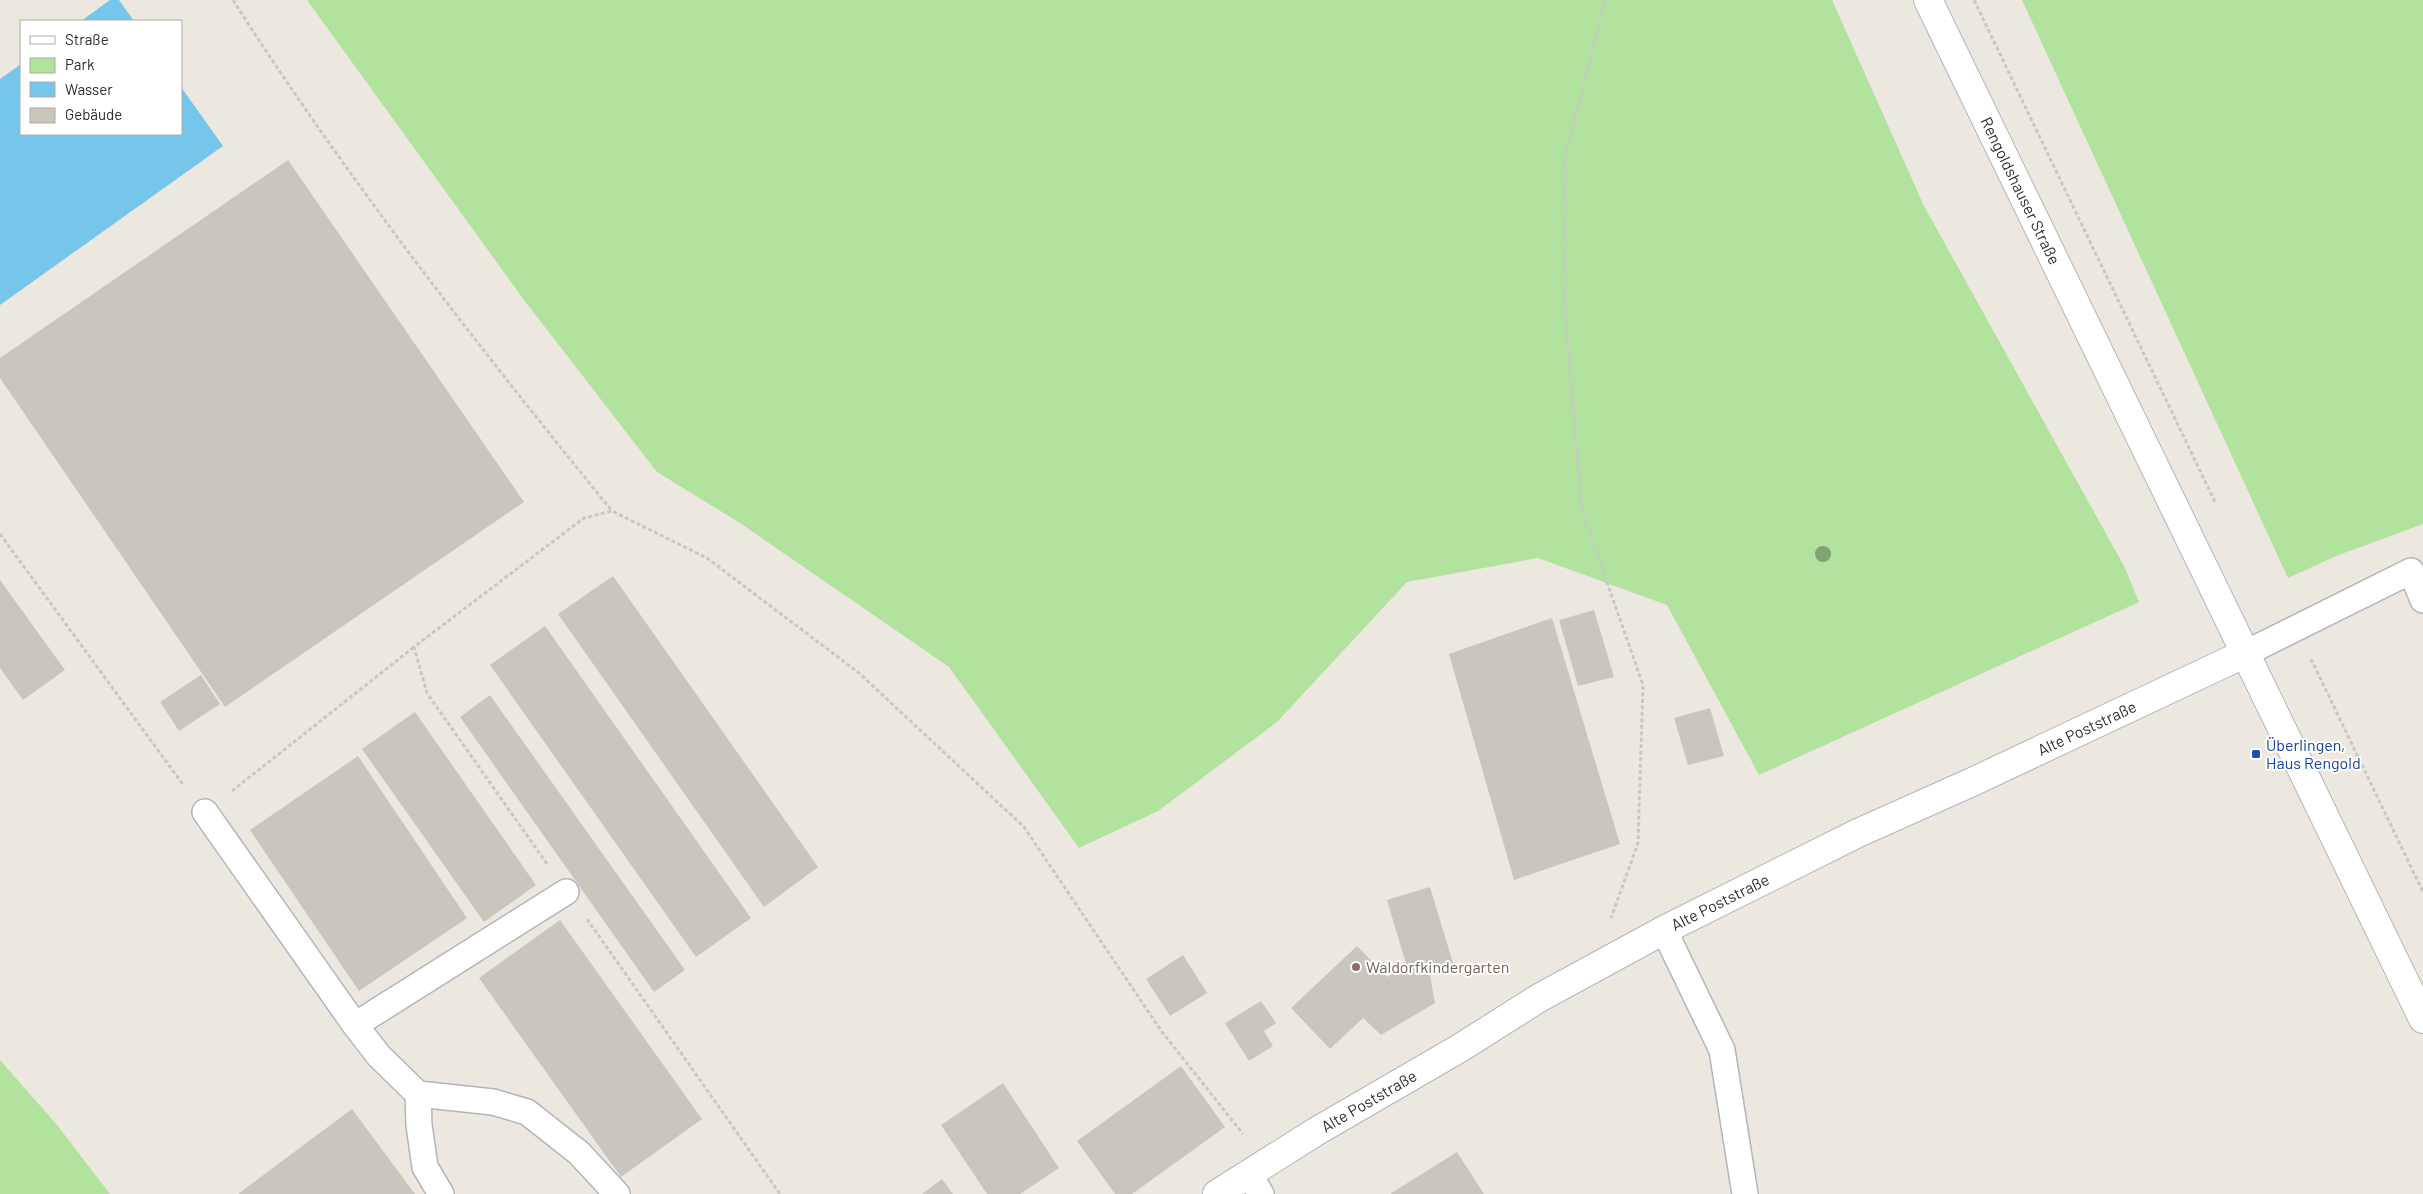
<svg xmlns="http://www.w3.org/2000/svg" width="2423" height="1194" font-family="Barlow,sans-serif">
  <style>
    .green { fill: #b1e29e }
    .water { fill: #76c6ec }
    .building { fill: #c9c6be }
    .lines { fill: none; stroke-linecap: round; stroke-linejoin: round }
    .service-casing { stroke: #b2b5bf; stroke-width: 28 }
    .minor-casing { stroke: #b2b5bf; stroke-width: 30 }
    .tertiary-casing { stroke: #b2b5bf; stroke-width: 30 }
    .path { stroke: #c8c8c8; stroke-width: 3; stroke-dasharray: 4 2.5; stroke-linecap: butt }
    .service { stroke: #fff; stroke-width: 25 }
    .minor { stroke: #fff; stroke-width: 28 }
    .tertiary { stroke: #fff; stroke-width: 28 }
    .tree { fill: #81a274 }
    .transit-dot { fill: #1a4fb4; stroke: #fff; stroke-width: 2 }
    .education-dot { fill: #8d6e63; stroke: #fff; stroke-width: 2 }
    .labels { text-anchor: middle; stroke-width: 4; stroke-linejoin: round; paint-order: stroke }
    .street-label { font-size: 16px; fill: #2c2c2c; stroke: #fff }
    .transit-label { font-size: 16px; fill: #164399; stroke: #fff; text-anchor: start }
    .education-label { font-size: 16px; fill: #785e54; stroke: #fff; text-anchor: start }
  </style>
  <rect width="100%" height="100%" fill="#ede8df"/>
  <path class="green" d="M307 0H1832L1924 206 2124 566 2139 602 1759 775 1667 605 1538 558 1407 582 1277 722 1158 811 1079 848 949 667 740 523 657 472 524 300Z
    M2022 0H2423V524L2336 556 2288 578Z
    M0 1060 57 1125 110 1194H0Z"/>
  <path class="water" d="M110 0H119L134 21H81Z
    M21 64V134H181V87L223 146 0 305V79Z"/>
  <path class="building" d="M288 160 524 502 225 707 0 378V358Z
    M613 576 818 867 764 907 558 614Z
    M0 580 65 670 23 700 0 668Z
    M1594 610 1614 677 1578 686 1559 620Z
    M1552 618 1620 844 1514 880 1449 654Z
    M545 626 751 918 696 957 490 665Z
    M201 675 220 704 179 731 160 702Z
    M490 695 685 970 654 992 460 717Z
    M1710 708 1724 756 1688 765 1674 718Z
    M415 712 536 885 484 922 362 749Z
    M358 756 467 918 359 991 250 830Z
    M1430 887 1453 963 1429 970 1435 1003 1381 1035 1363 1018 1330 1049 1291 1008 1357 946 1387 977 1406 964 1387 900Z
    M560 920 702 1119 621 1177 479 978Z
    M1183 955 1207 993 1170 1016 1146 979Z
    M1261 1001 1276 1023 1264 1031 1273 1046 1249 1061 1225 1023Z
    M1181 1066 1225 1127 1132 1194H1115L1077 1141Z
    M1003 1083 1059 1168 1020 1194H987L941 1125Z
    M352 1109 415 1194H238Z
    M1457 1152 1484 1194H1390Z
    M942 1179 953 1194H922Z"/>
  <g class="lines">
    <g class="service-casing">
      <path id="service" d="M2246 653 2411 571 2423 600
        M205 812 355 1025 379 1056 418 1094 493 1102 527 1112 579 1153 617 1194
        M1664 930 1722 1050 1745 1194
        M355 1025 566 892
        M418 1094 419 1125 425 1167 441 1194
        M1249 1174 1261 1194"/>
    </g>
    <g class="minor-casing">
      <g id="minor">
        <path id="s1" d="M1217 1194 1317 1131 1460 1048 1539 998 1664 930 1858 833 1970 783 2246 653"/>
      </g>
    </g>
    <g class="tertiary-casing">
      <g id="tertiary">
        <path id="s2" d="M1928 0 2423 1019"/>
      </g>
    </g>
    <path class="path" d="M233 0C347 179 478 346 612 511
      M1605 0 1565 156V310L1582 511 1643 685 1638 843 1611 918
      M1974 0 2216 504
      M0 534 184 786
      M2311 659 2423 892
      M232 791 414 647
      M547 864 427 693 414 647 584 518 612 511 707 558 859 673 1024 827 1162 1032 1243 1134
      M587 919 780 1194"/>
    <use href="#service" class="service"/>
    <use href="#minor" class="minor"/>
    <use href="#tertiary" class="tertiary"/>
  </g>
  <circle class="tree" cx="1823" cy="554" r="8"/>
  <rect class="transit-dot" x="2251" y="749" width="10" height="10" rx="2.5"/>
  <circle class="education-dot" cx="1356" cy="967" r="5"/>
  <g class="labels">
    <g class="street-label">
      <text dy="6" stroke="none"><textPath href="#s2" startOffset="212">Rengoldshauser Straße</textPath></text>
      <text dy="6" stroke="none"><textPath href="#s1" startOffset="988">Alte Poststraße</textPath></text>
      <text dy="6" stroke="none"><textPath href="#s1" startOffset="582">Alte Poststraße</textPath></text>
      <text dy="6" stroke="none"><textPath href="#s1" startOffset="178">Alte Poststraße</textPath></text>
    </g>
    <g class="transit-label">
      <text x="2266" y="751">Überlingen,<tspan x="2266" dy="18">Haus Rengold</tspan></text>
    </g>
    <g class="education-label">
      <text x="1366" y="973">Waldorfkindergarten</text>
    </g>
  </g>
  <rect x="20" y="20" width="162" height="115" fill="#ffffff" stroke="#ababab"/>
  <rect x="30" y="36" width="25" height="8" fill="#ffffff" stroke="#ababab"/>
  <text x="65" y="45" font-size="15" fill="#2c2c2c">Straße</text>
  <rect x="30" y="58" width="25" height="15" fill="#b1e29e" stroke="#ababab"/>
  <text x="65" y="70" font-size="15" fill="#2c2c2c">Park</text>
  <rect x="30" y="82" width="25" height="15" fill="#76c6ec" stroke="#ababab"/>
  <text x="65" y="95" font-size="15" fill="#2c2c2c">Wasser</text>
  <rect x="30" y="108" width="25" height="15" fill="#c9c6be" stroke="#ababab"/>
  <text x="65" y="120" font-size="15" fill="#2c2c2c">Gebäude</text>
</svg>
